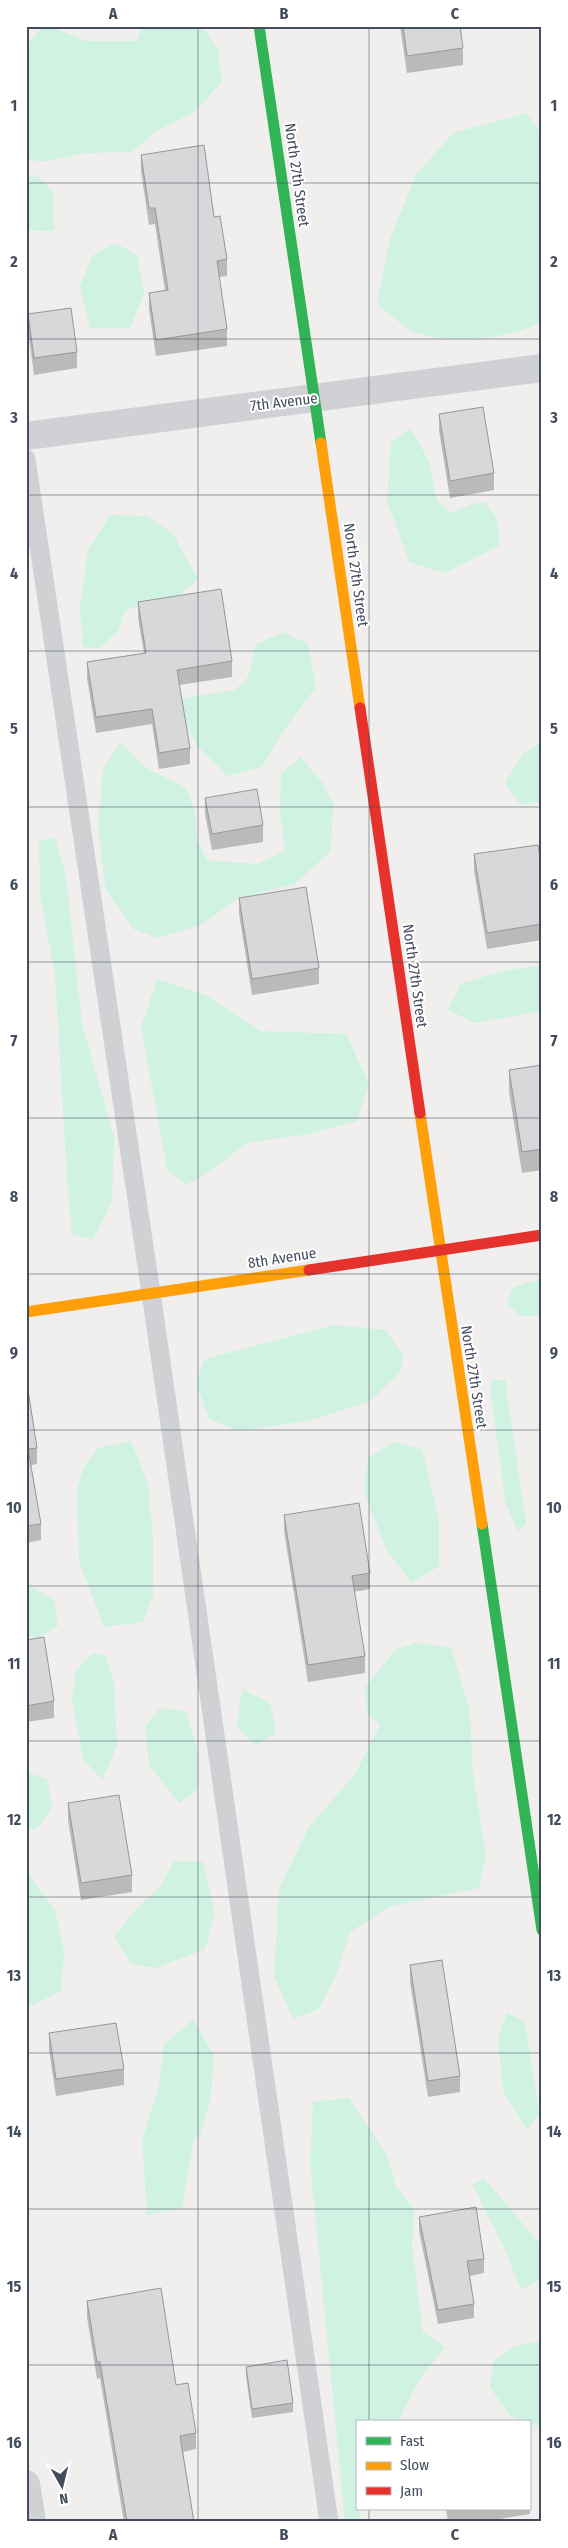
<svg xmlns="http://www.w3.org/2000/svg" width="568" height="2548" font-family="'Fira Sans Condensed',sans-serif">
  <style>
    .green { fill: #d0f2e2 }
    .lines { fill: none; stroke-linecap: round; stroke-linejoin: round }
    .lane { stroke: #cfd1d4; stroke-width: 19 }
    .street { stroke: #cfd1d4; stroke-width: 28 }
    .fast { stroke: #30b455; stroke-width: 11 }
    .slow { stroke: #ff9f0a; stroke-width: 11 }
    .jam { stroke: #e5322d; stroke-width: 11 }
    .wall { fill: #bababb }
    .building { fill: #d8d8da; stroke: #979799 }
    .grid { fill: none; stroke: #444d5d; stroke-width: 1; stroke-opacity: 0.55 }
    .labels { text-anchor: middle; stroke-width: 4; stroke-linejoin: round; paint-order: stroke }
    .street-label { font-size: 15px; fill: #444d5d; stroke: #fff }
    .neatline { fill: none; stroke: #444d5d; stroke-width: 2 }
    .grid-label { font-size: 16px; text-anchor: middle; font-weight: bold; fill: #444d5d }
  </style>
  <rect width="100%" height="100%" fill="#f0efee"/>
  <path class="green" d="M43 26H50L86 41H137L143 26H202L218 50 222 82 194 112 158 130 132 152 87 153 41 162 26 158V47Z
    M526 113 538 129 542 147V322C509 339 453 344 417 333 406 330 387 311 377 304L390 239 416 175 453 133Z
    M38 176 54 193V231L26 230V177Z
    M115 243 137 255 144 293 130 328H90L80 286 92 256Z
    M411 429 429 461 437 500 450 513 472 504 485 502 497 518 500 545 445 573 409 562 387 500 391 441Z
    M110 515 148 516 173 534 198 579 179 595 125 610 118 631 100 648 83 647 80 608 88 550Z
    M284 632 308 644 316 687 282 733 262 767 228 776 198 747 184 721 171 717 185 698 235 690 248 677 256 644Z
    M120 743 146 768 186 788 195 813 197 841 207 860 257 864 285 851 280 815 281 773 301 757 321 781 333 802 331 851 295 884 237 899 201 925 158 938 133 929 105 888 98 825 103 769Z
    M542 743V802L520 804 505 783 524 752Z
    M55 837 66 876 82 1024 114 1137 112 1201 93 1240 72 1234 67 1180 55 975 40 896 39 841Z
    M542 965V1011L475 1023 448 1010 461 984 503 971Z
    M157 979 206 995 261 1031 346 1034 369 1084 357 1121 309 1134 247 1143 209 1172 186 1185 167 1169 141 1027Z
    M542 1281V1316H521L507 1304 512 1288 528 1282Z
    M334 1325 386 1330 403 1356 401 1371 369 1402 307 1421 238 1431 209 1419 196 1383 205 1359Z
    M491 1380H505L526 1524 518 1531 506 1505 491 1396Z
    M131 1441 148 1484 153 1539V1596L143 1622 104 1627 79 1561 77 1488 84 1467 98 1448Z
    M394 1442 422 1449 439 1519V1566L412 1583 386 1549 364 1491 368 1458Z
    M26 1584 54 1600 58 1626 39 1637 26 1636Z
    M416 1643 451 1647 470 1712 473 1774 486 1854 479 1888 391 1906 350 1932 336 1975 319 2009 293 2019 274 1977 279 1889 309 1827 355 1774 380 1725 367 1713 365 1688 395 1650Z
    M93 1653 105 1655 114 1682 117 1746 102 1780 83 1759 72 1700 76 1670Z
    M242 1689 270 1703 276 1733 256 1746 237 1726Z
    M160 1708 186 1711 198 1752V1789L179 1803 149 1765 145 1726Z
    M26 1773 47 1778 52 1807 37 1829H26Z
    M174 1861 203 1862 215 1914 205 1949 156 1968 131 1964 114 1937 135 1910 160 1887Z
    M26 1871 55 1910 64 1952 61 1991 26 2008Z
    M507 2013 525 2021 539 2113 527 2130 503 2091 498 2039Z
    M193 2019 214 2056 211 2096 201 2135 194 2139 182 2208 147 2215 142 2141 159 2087 164 2045Z
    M349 2098 387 2155 396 2187 414 2209 412 2247 423 2332 445 2347 417 2383 398 2422H357V2509H360V2522H345L310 2162 313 2102Z
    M484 2178 538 2242 542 2257V2279L521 2290 505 2250 472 2184Z
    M542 2341V2423L537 2426 510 2416 490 2387 493 2362 514 2346Z"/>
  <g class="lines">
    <path class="lane" d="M26 459 151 1293 329 2522"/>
    <path class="street" d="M26 436 542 368
      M26 2484 32 2522"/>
    <path class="fast" d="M259 26 321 443
      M482 1524 542 1930"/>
    <path class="slow" d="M321 443 360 708
      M420 1113 482 1524
      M26 1312 309 1270"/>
    <path class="jam" d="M360 708 420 1113
      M309 1270 542 1235"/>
  </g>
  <path class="wall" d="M400 26H460L463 48V65L407 73Z
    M141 155 214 217 227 259V276L219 277 227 329V346L156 356 149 310V293L165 291 155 224 149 225 141 171Z
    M28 314 77 352V368L34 375 28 331Z
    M439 414 494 473V490L450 498 439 431Z
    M138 602 232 661V677L179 685 190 748V764L159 769 152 724 96 733 87 678V662L144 653 138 618Z
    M205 798 263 825V842L212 850 205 814Z
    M474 854 542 870V940L487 949 474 871Z
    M239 898 319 968V984L252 995 239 914Z
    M542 1065V1170L522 1173 509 1092V1070Z
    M26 1377 37 1448V1464L31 1465 41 1524V1540L26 1543Z
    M284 1515 370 1573V1589L354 1592 365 1656V1673L308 1682 284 1531Z
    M26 1640 54 1701V1718L26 1722Z
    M68 1803 132 1875V1892L81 1900 68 1820Z
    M410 1965 460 2076V2092L428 2097 410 1982Z
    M49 2033 124 2069V2085L56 2096 49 2050Z
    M419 2217 484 2259V2273L470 2276 474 2304V2318L438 2324 419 2231Z
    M87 2301 176 2385 196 2433V2449L183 2452 194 2522H124L100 2378 97 2379 87 2317Z
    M246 2367 293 2403V2412L252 2418 246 2376Z
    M529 2492 530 2497V2514L480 2522H448L446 2509H529Z"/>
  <path class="building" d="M403 26H460L463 48 407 56Z
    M204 145 214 217 220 216 227 259 217 261 227 329 156 340 149 293 168 290 155 208H149L141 155Z
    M71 308 77 352 34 358 28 314Z
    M483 407 494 473 450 481 439 414Z
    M221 589 232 661 177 670 190 748 159 753 152 709 96 717 87 662 146 653 138 602Z
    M257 789 263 825 212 834 205 798Z
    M538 845 542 870V924L487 933 474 854Z
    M306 887 319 968 252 979 239 898Z
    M542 1065V1149L522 1152 509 1070Z
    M26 1377 37 1448 28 1449 41 1524 26 1526Z
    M359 1503 370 1573 352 1576 365 1656 308 1665 284 1515Z
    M44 1637 54 1701 26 1706V1640Z
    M119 1795 132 1875 81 1883 68 1803Z
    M442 1960 460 2076 428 2081 410 1965Z
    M116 2023 124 2069 56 2079 49 2033Z
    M476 2207 484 2259 467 2261 474 2304 438 2310 419 2217Z
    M161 2288 176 2385 188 2383 196 2433 180 2436 194 2522H127L100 2362H97L87 2301Z
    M287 2360 293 2403 252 2409 246 2367Z"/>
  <path class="grid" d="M198 26V2522M369 26V2422M26 183H542M26 339H542M26 495H542M26 651H542M26 807H542M26 962H542M26 1118H542M26 1274H542M26 1430H542M26 1586H542M26 1741H542M26 1897H542M26 2053H542M26 2209H542M26 2365H542M369 2509V2522"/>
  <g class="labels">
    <g class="street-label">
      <text transform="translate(297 175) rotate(82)" y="5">North 27th Street</text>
      <text transform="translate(284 402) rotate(-7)" y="5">7th Avenue</text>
      <text transform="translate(356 575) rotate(82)" y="5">North 27th Street</text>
      <text transform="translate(415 976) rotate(82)" y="5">North 27th Street</text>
      <text transform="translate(282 1258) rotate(-9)" y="5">8th Avenue</text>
      <text transform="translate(474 1377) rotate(81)" y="5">North 27th Street</text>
    </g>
  </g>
  <rect width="568" height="2548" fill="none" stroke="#ffffff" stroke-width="55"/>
  <rect x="356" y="2420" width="175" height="90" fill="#ffffff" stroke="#b4b8be"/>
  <rect x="366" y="2437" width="25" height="8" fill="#30b455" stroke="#b4b8be"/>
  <text x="400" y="2446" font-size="15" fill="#444d5d">Fast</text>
  <rect x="366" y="2462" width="25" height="8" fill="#ff9f0a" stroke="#b4b8be"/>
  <text x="400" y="2470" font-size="15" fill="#444d5d">Slow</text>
  <rect x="366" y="2487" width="25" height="8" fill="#e5322d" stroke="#b4b8be"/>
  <text x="400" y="2496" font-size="15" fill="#444d5d">Jam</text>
  <g transform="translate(62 2486) rotate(172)" stroke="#ffffff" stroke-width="4" paint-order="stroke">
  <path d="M0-4L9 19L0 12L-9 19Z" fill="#444d5d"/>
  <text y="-8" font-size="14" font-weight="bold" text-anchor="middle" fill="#444d5d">N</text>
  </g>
  <rect x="28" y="28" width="512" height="2492" class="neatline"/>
  <g class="grid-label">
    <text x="113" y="19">A</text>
    <text x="284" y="19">B</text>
    <text x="455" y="19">C</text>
    <text x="14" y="111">1</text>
    <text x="554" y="111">1</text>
    <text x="14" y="267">2</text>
    <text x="554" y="267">2</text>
    <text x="14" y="423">3</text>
    <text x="554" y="423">3</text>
    <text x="14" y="579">4</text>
    <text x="554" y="579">4</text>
    <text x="14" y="734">5</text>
    <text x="554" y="734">5</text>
    <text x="14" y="890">6</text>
    <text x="554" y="890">6</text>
    <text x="14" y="1046">7</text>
    <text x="554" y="1046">7</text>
    <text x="14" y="1202">8</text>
    <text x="554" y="1202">8</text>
    <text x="14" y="1358">9</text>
    <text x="554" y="1358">9</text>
    <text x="14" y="1513">10</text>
    <text x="554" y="1513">10</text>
    <text x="14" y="1669">11</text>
    <text x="554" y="1669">11</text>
    <text x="14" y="1825">12</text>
    <text x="554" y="1825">12</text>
    <text x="14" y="1981">13</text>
    <text x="554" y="1981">13</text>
    <text x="14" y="2137">14</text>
    <text x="554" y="2137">14</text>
    <text x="14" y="2292">15</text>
    <text x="554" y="2292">15</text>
    <text x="14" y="2448">16</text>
    <text x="554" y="2448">16</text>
    <text x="113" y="2540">A</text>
    <text x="284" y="2540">B</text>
    <text x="455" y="2540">C</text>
  </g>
</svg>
